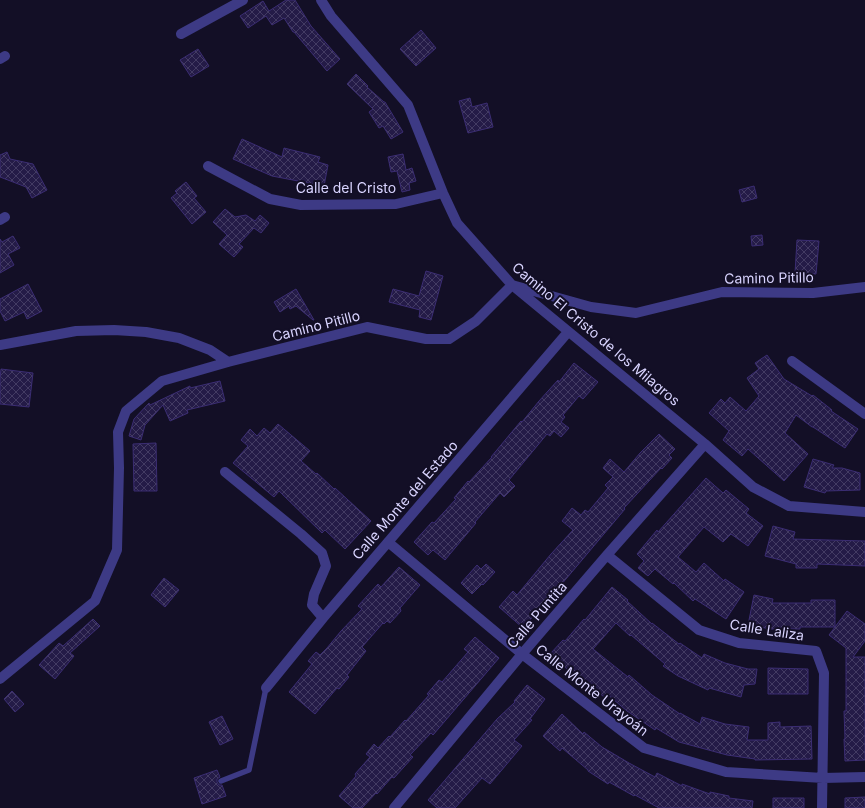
<svg xmlns="http://www.w3.org/2000/svg" width="865" height="808" font-family="Inter,sans-serif">
  <style>
    .building { fill: url(#building-cross-hatch); stroke: #3b2d73 }
    .lines { fill: none; stroke-linecap: round; stroke-linejoin: round }
    .service { stroke: #3d3a85; stroke-width: 5.5 }
    .minor { stroke: #3d3a85; stroke-width: 10 }
    .labels { text-anchor: middle; stroke-width: 4; stroke-linejoin: round; paint-order: stroke }
    .street-label { font-size: 14px; fill: #d9d4ff; stroke: #130f26 }
  </style>
  <defs>
    <pattern id="building-cross-hatch" width="8" height="8" patternUnits="userSpaceOnUse"><rect width="8" height="8" fill="#241b47"/><path d="M0 0l8 8M0 8l8-8" fill="none" stroke="#433b63"/></pattern>
  </defs>
  <rect width="100%" height="100%" fill="#130f26"/>
  <path class="building" d="M286 0H295L311 26 340 59 327 71 294 32H293L284 18 272 25 266 16 248 28 240 16 263 1 269 11Z
    M421 30 436 48 416 66 400 49Z
    M198 49 209 66 191 77 180 60Z
    M356 74 368 86 367 87 384 102H385L403 132 391 139 383 126 379 128 369 112 373 109 347 84Z
    M470 98 472 107 487 103 493 127 468 133 459 101Z
    M242 139 282 157 284 148 320 157 318 162 328 165 324 186 272 176 233 159Z
    M7 152 10 159 33 164 47 190 32 198 26 187 0 177V155Z
    M403 154 406 170 412 168 416 181 409 183 410 190 402 192 397 171 391 172 388 157Z
    M186 182 197 196 194 198 206 212 192 224 171 198 177 193 175 191Z
    M754 186 757 198 742 202 739 190Z
    M225 209 235 217 246 215 255 221 260 215 269 223 261 233 254 228 239 244 243 247 234 257 219 244 227 235 213 222Z
    M762 235 763 245 752 246 751 236Z
    M13 236 20 248 8 254 14 265 0 273V239L2 242Z
    M797 240 819 241 816 274 795 273Z
    M426 271 443 276 431 320 419 317 420 310 389 302 393 289 419 296Z
    M28 284 42 311 27 319 24 312 5 321 0 311V299Z
    M296 289 314 320H313L296 306 290 309 289 306 280 312 274 302Z
    M767 355 784 379 812 396 813 395 832 410 831 411 858 429 845 448 813 427H812L796 415 785 433 808 454 784 481 748 449 742 456 723 440 729 431 709 413 721 399 725 403 730 397 746 411 759 396 747 378 759 369 755 363Z
    M574 363 598 382 583 399 579 396 563 415 565 417 561 422 569 428 561 437 554 431 550 436 547 434 509 480 515 486 504 497 500 493 475 522 476 523 445 560 433 550 428 555 414 542 432 522 434 523 456 499 454 498 468 481 469 482 492 457H491L521 421 522 422 539 401 558 380 559 382Z
    M1 369 33 373 29 407 0 404V378Z
    M220 381 225 401 187 410 188 413 170 421 163 405 145 425 141 440 129 436 134 419 149 403 150 405 190 386V388Z
    M278 424 310 451 301 461 316 474 317 473 334 489 335 488 371 521 345 549 325 530 322 533 279 491 274 497 233 463 248 446 241 440 250 429 257 436 264 428 270 433Z
    M659 434 675 449 669 455 672 458 662 469 661 468 624 508 625 509 555 592H556L543 608 541 607 523 628 499 607 513 591 517 595 551 554 573 530 562 521 572 508 581 515 585 510 588 512 608 488 605 485 613 477 603 468 610 459 624 472 640 453Z
    M156 443 157 491H134L133 444Z
    M813 459 834 465 832 468H842L860 473V490L826 491 825 493 804 487Z
    M706 478 723 493 726 490 749 509 746 513 763 526 748 546 731 534 723 542 704 527 678 557 696 572 704 563 724 581 725 579 744 592 726 619 695 599 693 601 674 583 673 584 655 569 648 576 638 568 644 561 637 554 657 530 658 532Z
    M773 526 795 532 793 539 865 541V566L817 564V568H796V564L765 556Z
    M486 564 495 572 483 585 482 584 472 594 461 583 477 565 481 569Z
    M399 567 420 585 400 608 401 611 390 623 387 621 384 624 383 623 362 647 366 651 347 675 349 677 339 689 337 688 315 714 289 692 312 664 308 661 316 652 320 655 327 648 341 631 362 609 358 606 378 584 381 587Z
    M164 578 179 590 165 607 151 595Z
    M612 587 628 600 627 601 652 624V623L679 644 680 643 702 658 704 654 725 663 748 669H757L755 684 744 685 741 697 709 688 708 690 678 676 663 666 665 664 631 635 630 636 616 623 593 649 628 677 629 675 652 695 680 714V713L700 724 702 717 725 724 749 727 747 740H768V723L780 722V727L811 726 812 759 755 760V759L727 755 679 742 656 728 655 730 627 711 607 694 604 697 577 674 575 676 550 654 563 640 565 641 584 619 585 620Z
    M754 595 773 599 772 603H811V600H835V627H800V629H771L748 625Z
    M847 611 865 624V641L853 657H865V760L845 761 844 739H845L844 711H846V648L829 635Z
    M93 619 100 626 70 653 74 656 55 679 39 665 59 643 63 646Z
    M475 637 499 658 433 735 431 733 410 755 413 757 394 778 392 777 377 794 376 793 362 808H353L339 796 356 776 355 774 370 757 366 754 374 744 378 748 389 736 390 737 405 720 406 721 429 695 427 694 439 680 442 682 468 652 464 649Z
    M768 668 808 669V694H768Z
    M527 685 545 699 530 719 532 720 514 740 522 746 490 784 482 778 455 808H437L428 800 497 719 515 702 514 701Z
    M12 691 24 704 15 712 4 699Z
    M562 714 583 734 584 732 602 747 629 763 655 777 657 773 682 786V784L710 794V792L729 796V798L753 801 752 808H659L635 795 634 796 609 782 608 784 588 771V770L562 748 560 751 543 736Z
    M222 716 233 739 220 745 209 722Z
    M217 770 220 777 217 779V782L219 785H222L226 796 202 804 194 778Z
    M865 797V808H845V798Z
    M773 798H804V808H773Z"/>
  <g class="lines">
    <path class="service" d="M221 781 249 770 266 688"/>
    <path class="minor" d="M321 0 331 16 408 105 443 193 457 223 512 285 705 444 753 487 789 506 865 512
      M181 34 243 0
      M0 59 5 56
      M208 166 270 199 301 205 396 204 443 193
      M0 220 5 217
      M0 345 76 331 114 330 146 332 179 338 210 350 228 362
      M792 361 865 414
      M225 472 301 534 322 553 326 566 314 594 312 605 323 618
      M388 542 522 654 644 748 726 772 823 778 865 777
      M607 555 699 630 739 643 816 651 824 673 822 808
      M0 679 95 601 117 550 119 468 118 432 126 411 162 381 228 362 367 327 426 339H449L476 321 512 285 591 307 636 313 722 292 813 293 865 287
      M266 688 323 618 568 332
      M394 808 522 654 607 555 705 444"/>
  </g>
  <g class="labels">
    <g class="street-label">
      <text x="346" y="193">Calle del Cristo</text>
      <text transform="translate(769 278) rotate(-1)" y="5">Camino Pitillo</text>
      <text transform="translate(316 326) rotate(-14)" y="5">Camino Pitillo</text>
      <text transform="translate(596 334) rotate(40)" y="5">Camino El Cristo de los Milagros</text>
      <text transform="translate(405 500) rotate(-49)" y="5">Calle Monte del Estado</text>
      <text transform="translate(537 615) rotate(-49)" y="5">Calle Puntita</text>
      <text transform="translate(767 630) rotate(9)" y="5">Calle Laliza</text>
      <text transform="translate(592 690) rotate(38)" y="5">Calle Monte Urayoán</text>
    </g>
  </g>
</svg>
